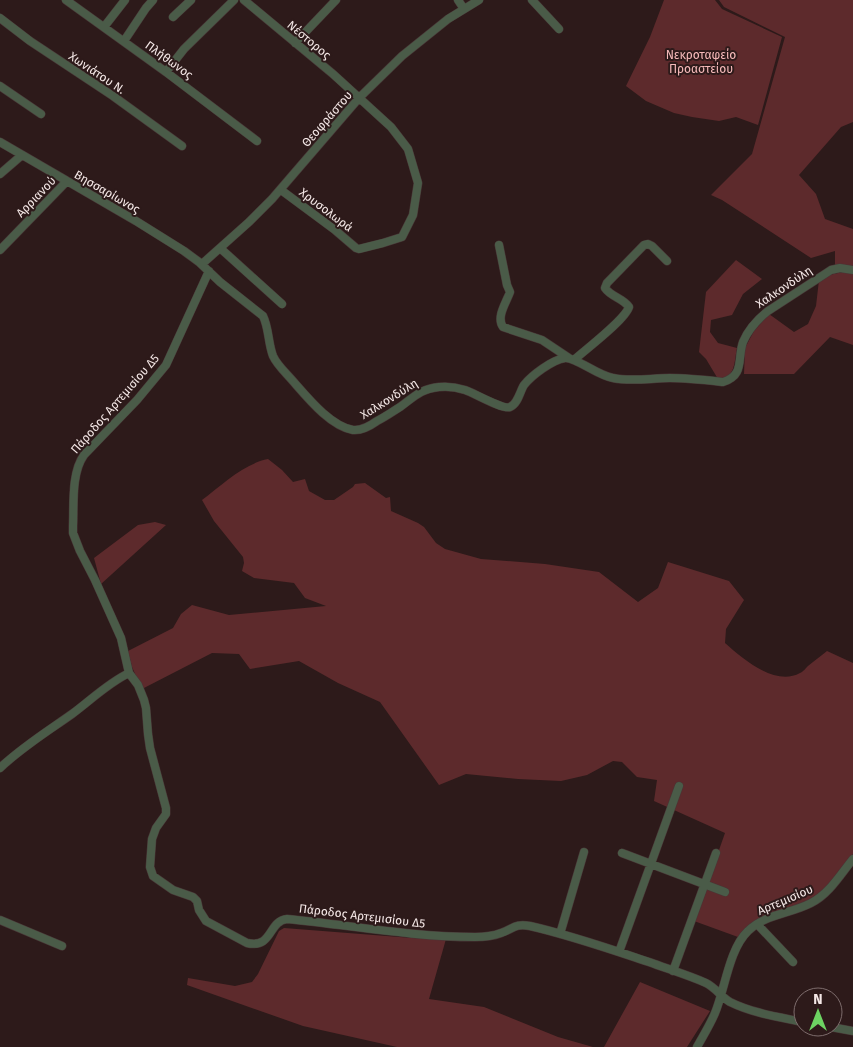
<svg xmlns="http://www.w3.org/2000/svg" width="853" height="1047" font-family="'Fira Sans',sans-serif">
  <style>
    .green { fill: #5d2a2c }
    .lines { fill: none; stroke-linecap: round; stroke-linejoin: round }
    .minor-casing { stroke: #493737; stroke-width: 9 }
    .minor { stroke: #4a5b48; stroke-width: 8 }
    .labels { text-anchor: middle; stroke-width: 4; stroke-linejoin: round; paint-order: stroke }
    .street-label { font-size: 12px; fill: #f5e8e7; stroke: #2d1a1a }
    .park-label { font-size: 12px; fill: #f6baba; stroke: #2d1a1a }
  </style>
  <rect width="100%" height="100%" fill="#2d1a1a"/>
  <path class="green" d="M664 0H715L722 9 782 37 758 125 736 117 719 121 692 117 674 113 646 101 626 86 650 37Z
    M719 0H853V122L841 127 799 175 816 194 825 219 853 229V266L835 265V251L811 258 722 200 711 195 752 154 785 37 724 7Z
    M736 260 762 279 743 294 732 315 711 320 710 332 718 343 737 348C734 362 736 378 718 379L706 359 699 352 706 292Z
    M847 272 853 274V345L830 337 794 374H744L745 348 754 331 769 314 794 332 808 324 816 306 819 280C829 274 836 273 847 272Z
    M268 459 282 470 293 482 305 479 309 491 325 500H334L353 487 355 484 365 483 386 498 390 497 391 511 418 523 424 527 436 543 445 549 481 559 545 564 599 572 638 602 658 588 668 562 729 581 744 600 726 629 725 643C742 658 775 687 800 673 803 672 806 668 808 666 814 661 821 656 827 651L853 663V854L827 888 819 895 738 937 694 921 725 833 654 801 657 780 637 777 622 762 613 761 587 775 561 781 518 779 466 774 439 785 380 702 338 683 299 661 250 669 239 654 212 653 142 689 132 667 128 651 173 628 181 614 192 605 229 615 326 606 305 598 294 583 254 578 242 571 244 563 243 557 214 521 202 500C222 485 243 464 268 459Z
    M155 522 166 525 101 584 94 558 138 525Z
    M284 928 412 938 446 939 429 999 484 1007 558 1037 593 1047H397L303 1026 187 985 188 978 235 986 252 982 258 974 279 931Z
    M640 982 710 1011 687 1047H604Z"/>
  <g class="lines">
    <g class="minor-casing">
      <path id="minor" d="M66 0 166 72 257 141
        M244 0 333 74 391 127 408 149 418 183 413 215 402 237 383 243 359 249 356 248 335 230 281 190
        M458 0 464 9
        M532 0 559 29
        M173 17 191 0
        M0 18 30 41 113 96 182 146
        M104 27 125 0
        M124 41 146 8 153 0
        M295 43 336 0
        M166 72 184 49 234 0
        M0 86 41 114
        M0 142 136 221 184 251 199 262 220 282 263 316C269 328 268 343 273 356 277 365 286 373 292 380 307 397 330 426 353 430 362 431 370 426 377 421 385 417 392 412 400 407 414 397 420 389 439 387 448 386 456 387 465 390 474 393 503 410 510 407 518 404 520 391 524 385 532 375 552 360 565 358 576 357 598 376 613 378 632 382 651 378 670 378 688 378 705 380 723 382 745 375 737 359 743 342 748 330 758 319 768 311L831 270 840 268 853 270
        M0 174 22 155
        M499 245 507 285 510 292C506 303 496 317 503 327L542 340 569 358
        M220 248 282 304
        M0 250 67 181
        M202 264 249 222 272 199 359 98 402 56 448 19 479 0
        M209 271 166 365 137 400 84 455C71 473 74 505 73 526V533L80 551 95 580 121 638 129 673 138 685 144 700 146 708 148 734 150 748 166 808V814L156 828 152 839 150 867 153 876 173 890 193 897 197 901 199 910 206 921 247 943C273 949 268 921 287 919 350 925 412 937 475 937 484 937 493 936 501 933 513 929 515 923 530 926 570 935 610 949 649 962 668 969 688 975 706 983 716 988 721 997 730 1002 752 1013 779 1017 803 1022
        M574 360C586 349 625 320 629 307 623 298 611 297 605 288L607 283 644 245 648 244 652 246 667 261
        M0 768C22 747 48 731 72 714 91 700 108 683 129 673
        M622 853 725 892
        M0 920 62 946
        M757 924 793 962
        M560 934 584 852
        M619 952 679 786
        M673 971 716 853
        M831 1027 853 1031
        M697 1047C703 1036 710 1025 715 1013 725 989 729 949 748 931 765 914 790 914 811 903 829 894 840 875 853 859"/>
    </g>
    <use href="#minor" class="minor"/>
  </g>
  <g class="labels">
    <g class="street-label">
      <text transform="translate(309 40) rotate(40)" y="4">Νέστορος</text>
      <text transform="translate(169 60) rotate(36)" y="4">Πλήθωνος</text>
      <text transform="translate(97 73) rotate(34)" y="4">Χωνιάτου Ν.</text>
      <text transform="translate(327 119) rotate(-49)" y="4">Θεοφράστου</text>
      <text transform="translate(107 192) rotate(30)" y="4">Βησσαρίωνος</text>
      <text transform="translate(36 197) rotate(-46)" y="4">Αρριανού</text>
      <text transform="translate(326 210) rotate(37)" y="4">Χρυσολωρά</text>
      <text transform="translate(784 287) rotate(-34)" y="4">Χαλκονδύλη</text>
      <text transform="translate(389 399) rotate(-32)" y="4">Χαλκονδύλη</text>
      <text transform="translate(115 404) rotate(-49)" y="4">Πάροδος Αρτεμισίου Δ5</text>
      <text transform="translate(785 900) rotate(-23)" y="4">Αρτεμισίου</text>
      <text transform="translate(362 916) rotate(7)" y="4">Πάροδος Αρτεμισίου Δ5</text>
    </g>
    <g class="park-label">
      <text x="701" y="59">Νεκροταφείο<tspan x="701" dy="14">Προαστείου</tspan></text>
    </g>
  </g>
  <g transform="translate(818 1012)"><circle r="24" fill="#2d1a1a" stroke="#7d6c6c"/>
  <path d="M0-4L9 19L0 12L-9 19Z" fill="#6dd362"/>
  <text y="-8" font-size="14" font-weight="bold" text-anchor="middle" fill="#f5e8e7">N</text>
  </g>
</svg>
